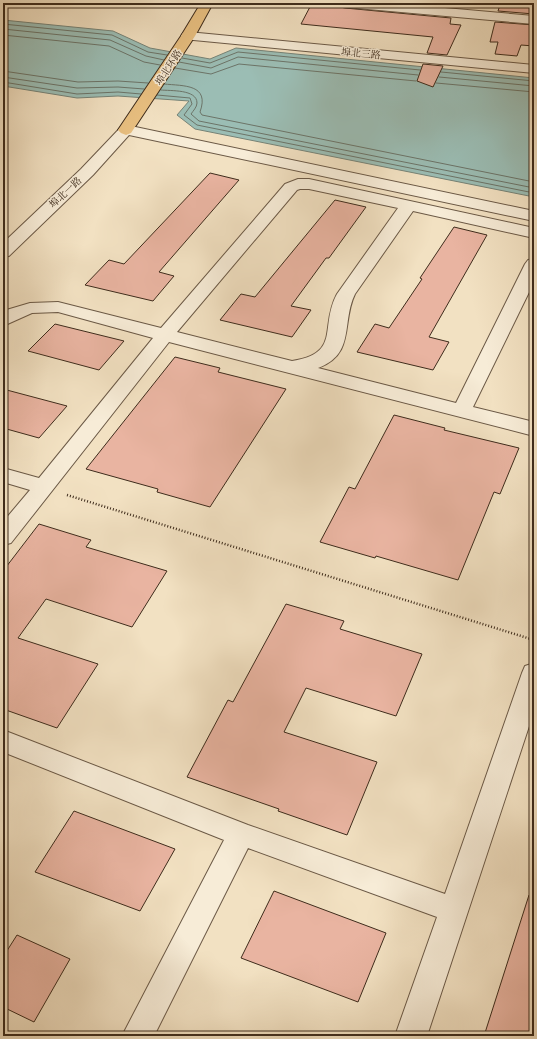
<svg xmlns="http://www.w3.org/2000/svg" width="537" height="1039" font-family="Vollkorn,'Noto Serif SC',serif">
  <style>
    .water { fill: #9bbdb4; stroke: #768377 }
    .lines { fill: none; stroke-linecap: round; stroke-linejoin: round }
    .shore { stroke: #6c7468; stroke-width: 1 }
    .building { fill: #e9b4a1; stroke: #3e2c1c }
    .minor-casing { stroke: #6b5946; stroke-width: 2 }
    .major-casing { stroke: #3e2c1c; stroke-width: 2 }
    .path { stroke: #3e2c1c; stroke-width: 2.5; stroke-dasharray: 1 2; stroke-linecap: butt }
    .minor { fill: #f7ecd7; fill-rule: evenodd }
    .major { fill: #e9c081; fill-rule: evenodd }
    .labels { text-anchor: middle; stroke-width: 3; stroke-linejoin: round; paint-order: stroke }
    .far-street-label { font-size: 10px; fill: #3e2c1c; stroke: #f7ecd7 }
  </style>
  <rect width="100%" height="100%" fill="#f2e1c2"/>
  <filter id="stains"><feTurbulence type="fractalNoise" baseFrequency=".005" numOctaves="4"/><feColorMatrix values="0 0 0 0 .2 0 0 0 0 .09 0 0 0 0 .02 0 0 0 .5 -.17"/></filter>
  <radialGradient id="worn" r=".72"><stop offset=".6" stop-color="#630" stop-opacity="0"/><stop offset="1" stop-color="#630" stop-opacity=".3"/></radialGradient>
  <path class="water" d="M3 20 113 31 150 48 210 59 236 48 534 78V197L195 129 177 115 189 101 118 96 77 98 3 86Z"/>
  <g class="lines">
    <path class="shore" d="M3 24 112 35 148 52 167 55
      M3 29 110 40 146 56 164 60
      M3 35 109 46 144 62 160 65
      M182 58 210 63 238 52 420 70
      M179 62 211 68 238 57 418 75
      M175 68 211 74 239 64 416 81
      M3 71 78 82 118 81 148 83
      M441 72 534 81
      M3 77 77 88 118 87 144 89
      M439 77 534 86
      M3 82 77 94 118 92 141 94
      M436 83 534 92
      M164 84C184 86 210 84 200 112L202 115 534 182
      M161 90C170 91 197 89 197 103 197 107 193 111 191 114L199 121 534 188
      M157 95 190 98 192 104 184 115 197 125 534 193"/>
  </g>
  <path class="building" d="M312 3H338L340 7 345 8 451 18 450 24 461 25 447 55 427 53 433 37 301 24Z
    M405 3H453V7Z
    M508 3 534 4V14L498 11 500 5 508 6Z
    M495 22 534 25V46L521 45 517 56 495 54 498 42H490Z
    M423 64 443 66 433 87 417 81Z
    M210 173 239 180 159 272 174 276 153 301 85 285 109 260 124 264Z
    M335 200 366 207 329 258H326L291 306 311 310 292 337 220 320 241 294 255 297Z
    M454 227 487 235 429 337 449 342 433 370 357 352 375 324 389 328 422 279 420 278Z
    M55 324 124 341 99 370 28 351Z
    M175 357 220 368 218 372 286 389 210 507 157 492 158 489 86 469Z
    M3 389 67 406 39 438 3 428Z
    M394 415 445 428 444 430 519 448 500 494 494 492 458 580 376 556 375 558 320 542 349 487 355 489Z
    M39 524 91 540 86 547 167 571 132 627 46 599 18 638 98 664 57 728 3 709V571Z
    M286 604 344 621 340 629 422 654 396 716 306 688 284 732 377 762 347 835 278 811 279 809 187 777 228 700 233 702Z
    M74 811 175 849 140 911 35 872Z
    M274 891 386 933 358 1002 241 958Z
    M529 895H534V1036H484Z
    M17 935 70 959 34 1022 3 1007V957Z"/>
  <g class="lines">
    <g class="minor-casing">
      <path id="minor" d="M339 3H388L534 16V24L345 7 340 6Z
        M188 32 534 65V73L183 39 181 36 183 33Z
        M126 125 534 211V221L129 135 93 175 9 256 3 257V243L81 169 121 127Z
        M298 179H309L534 228V238L413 211 355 294C341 322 356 354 318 368L456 403 525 264 528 260 534 259V282L473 407 534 422V436L169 342 11 543 3 545V522L30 490 3 482V468L39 478 153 338 58 312 32 313 3 326V311L30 303 58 302 161 328 285 184ZM300 189H309L398 208 337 294C319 327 342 353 292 361L177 332 297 190Z
        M534 663V711L427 1036H395L437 917 248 848 154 1036H122L224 840 3 752V730L248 825 445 894 522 673 525 666Z"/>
    </g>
    <g class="major-casing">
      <path id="major" d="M201 3H213L195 36 131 133 126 135 121 133 118 130 181 36Z"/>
    </g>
    <path class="path" d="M67 495 534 640"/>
    <use href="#minor" class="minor"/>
    <use href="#major" class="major"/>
  </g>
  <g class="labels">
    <g class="far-street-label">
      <text transform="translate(361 53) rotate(5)" y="4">埠北三路</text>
      <text transform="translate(168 67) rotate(-57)" y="4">埠北环路</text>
      <text transform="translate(65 192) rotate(-43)" y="4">埠北一路</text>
    </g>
  </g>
  <rect width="537" height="1039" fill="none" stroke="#f2e1c2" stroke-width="16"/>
  <rect x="4" y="4" width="529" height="1031" fill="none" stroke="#3e2c1c" stroke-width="2"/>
  <rect x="8" y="8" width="521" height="1023" fill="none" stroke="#3e2c1c"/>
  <rect width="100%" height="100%" filter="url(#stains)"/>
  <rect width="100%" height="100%" fill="url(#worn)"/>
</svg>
